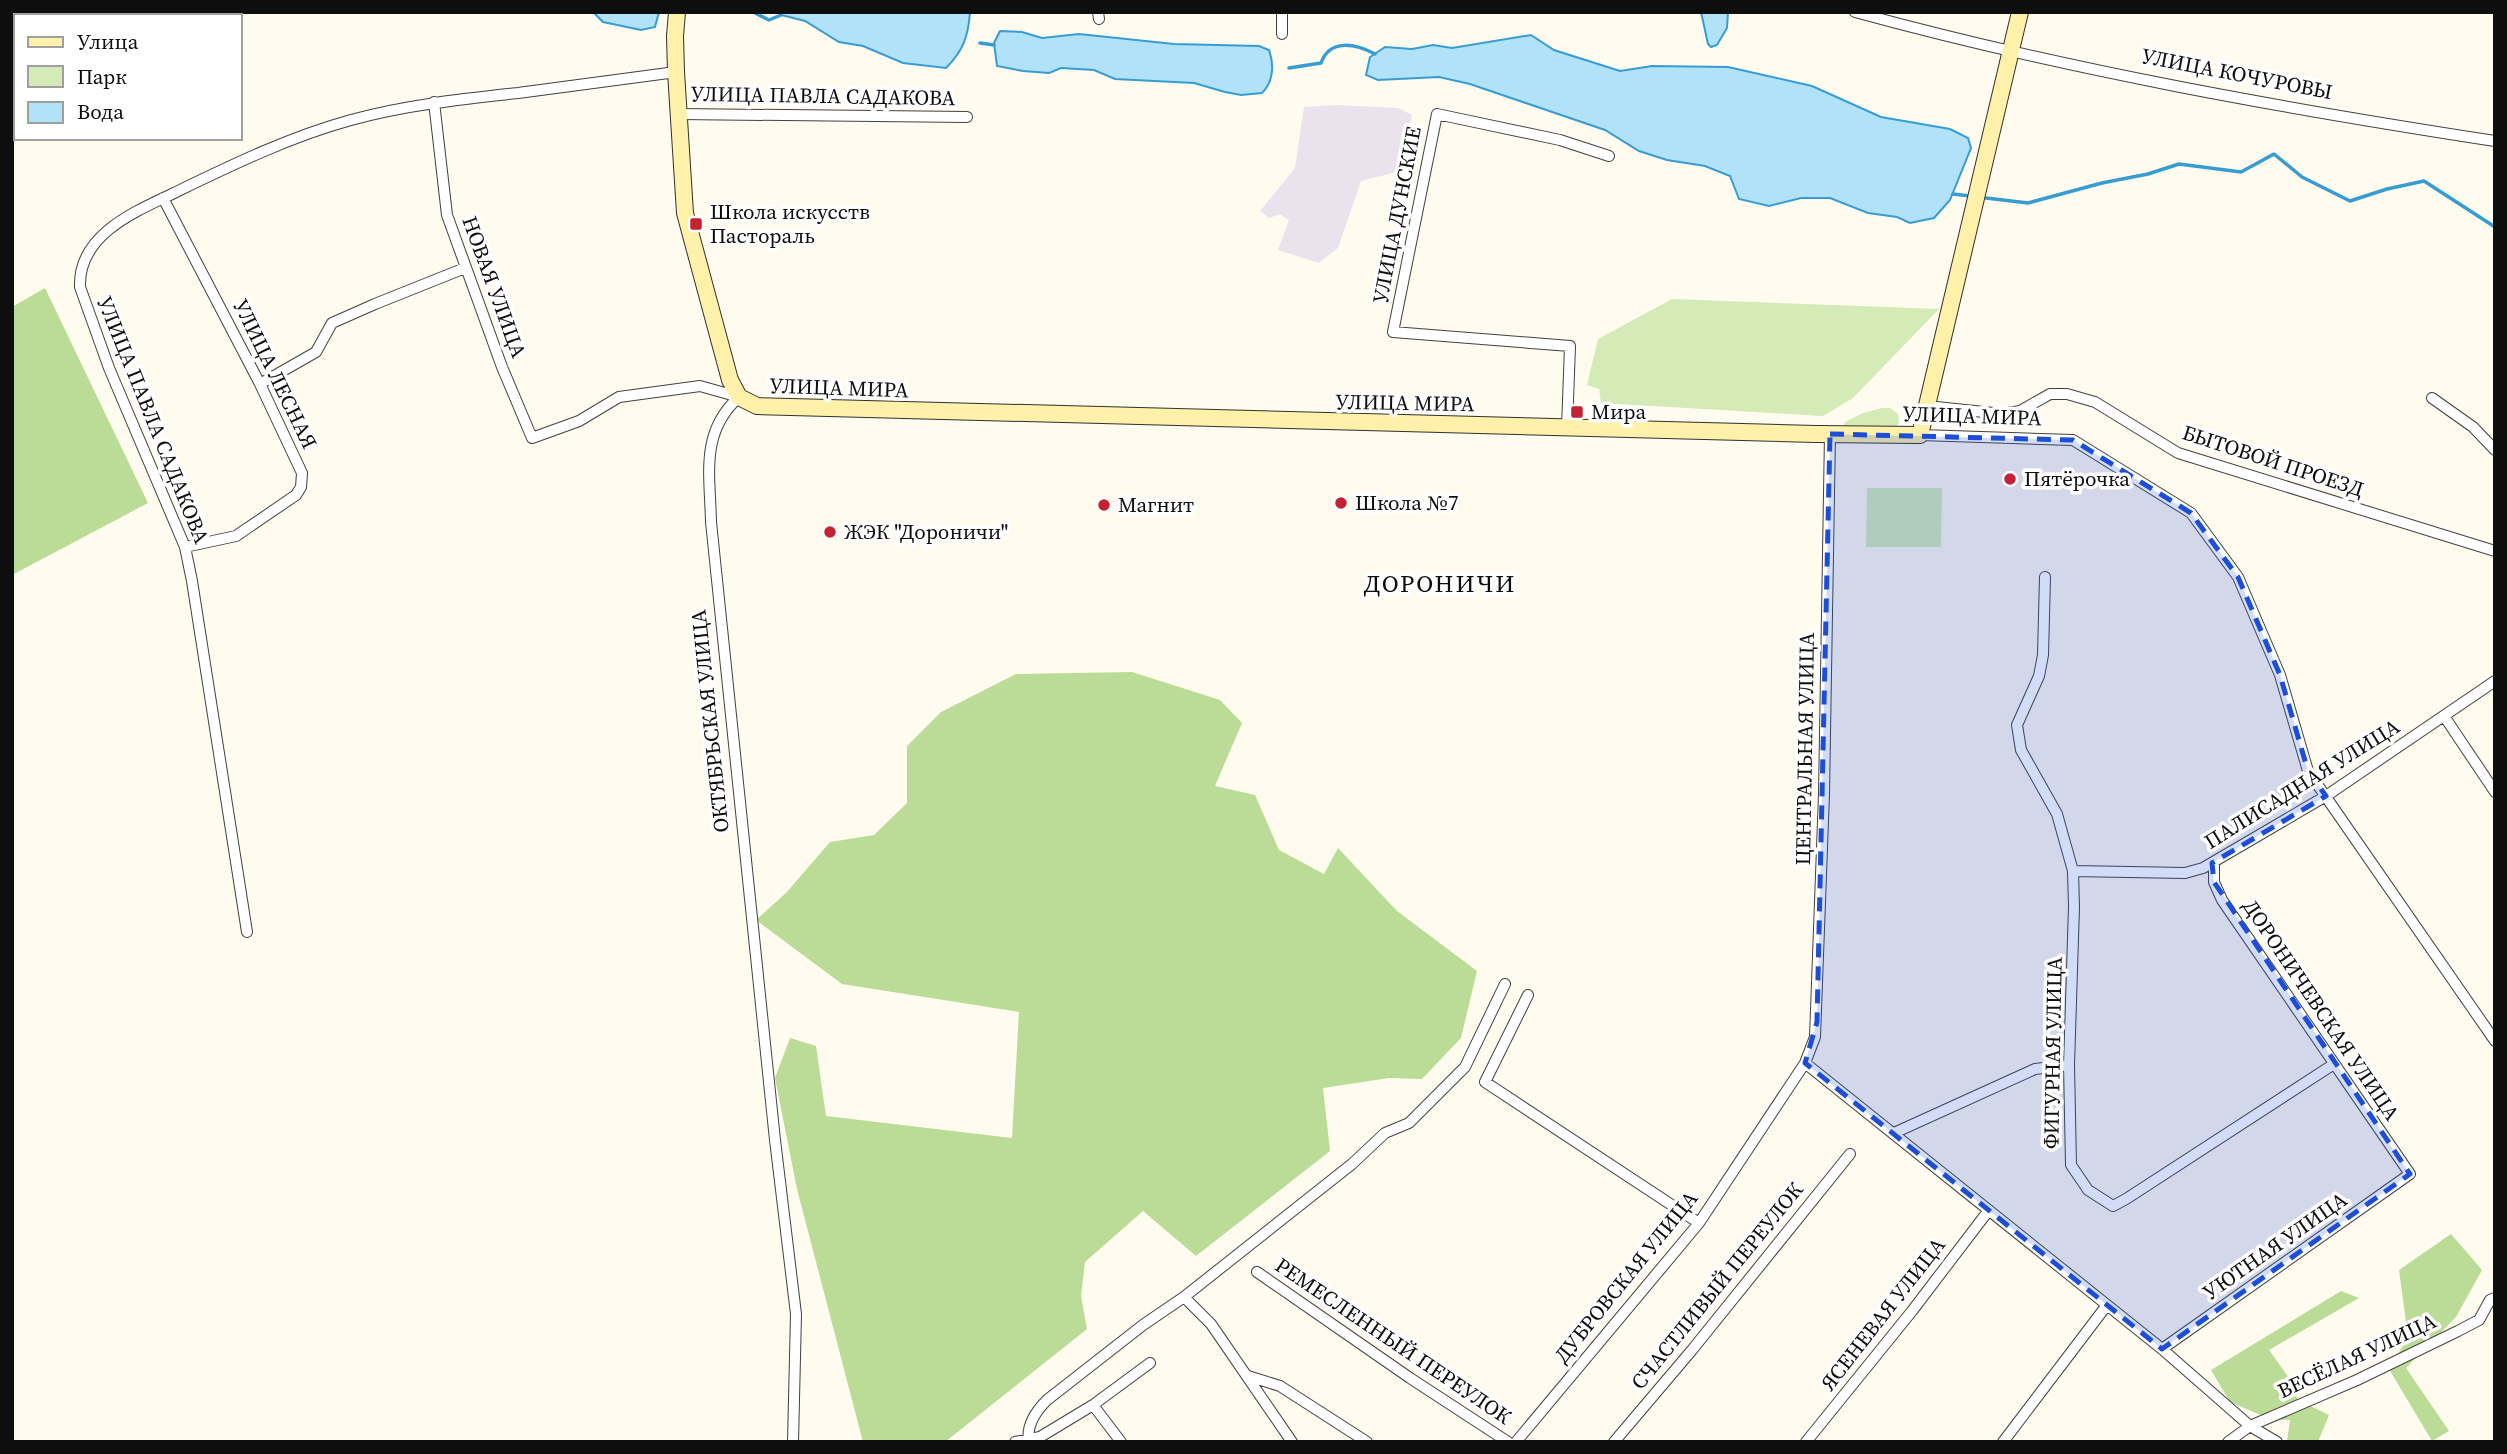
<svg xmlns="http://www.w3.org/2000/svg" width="2507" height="1454" font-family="'Source Serif 4',serif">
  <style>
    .industrial { fill: #ebe2ed }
    .green { fill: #d5ebb7 }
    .forest { fill: #badc96 }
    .water { fill: #b2e2f8; stroke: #379cd2; stroke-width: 2 }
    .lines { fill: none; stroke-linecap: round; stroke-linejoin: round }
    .stream { stroke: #379cd2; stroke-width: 3.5 }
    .street-casing { stroke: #414141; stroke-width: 12 }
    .secondary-casing { stroke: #303030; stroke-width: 18 }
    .street { stroke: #fff; stroke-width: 10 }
    .secondary { stroke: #fff1aa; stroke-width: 16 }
    .marked { fill: #1d4ed8; fill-opacity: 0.2; stroke: #1d4ed8; stroke-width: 5; stroke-dasharray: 14 9; stroke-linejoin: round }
    .poi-dot { fill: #c42132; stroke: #fff; stroke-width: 2.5 }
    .labels { text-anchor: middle; stroke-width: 7; stroke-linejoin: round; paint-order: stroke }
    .street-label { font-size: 21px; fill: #0e0e0e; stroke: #fff }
    .poi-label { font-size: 21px; fill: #0e0e0e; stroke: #fff; text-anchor: start }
    .quarter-label { font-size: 24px; letter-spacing: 2px; fill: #0e0e0e; stroke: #fff }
  </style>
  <rect width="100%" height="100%" fill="#fffbef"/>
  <path class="industrial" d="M1338 105 1398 108 1412 115 1401 171 1361 181 1338 248 1319 263 1278 250 1289 220 1280 214 1269 218 1260 211 1295 168 1304 107Z"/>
  <path class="green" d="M1672 299 1939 309 1853 398 1823 416 1601 403 1599 389 1587 385 1598 339Z
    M1882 408H1890L1898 414 1899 423 1895 427 1843 428 1845 422 1863 413Z
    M1867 488H1942L1941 547H1866Z"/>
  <path class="forest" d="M45 288 148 503 12 575V307Z
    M1132 672 1220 700 1242 723 1215 786 1255 795 1279 850 1324 874 1338 848 1397 911 1477 971 1461 1038 1422 1079 1389 1078 1323 1088 1330 1151 1196 1256 1143 1211 1085 1262 1081 1296 1087 1329 945 1442H863L797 1189 775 1078 790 1038 816 1046 826 1116 1012 1138 1019 1012 842 984 756 920 786 893 830 842 874 835 907 803V746L941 712 1016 674Z
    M2451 1234 2482 1270 2456 1317 2406 1368 2449 1431 2432 1441 2389 1369 2408 1337 2399 1270Z
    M2341 1291 2359 1298 2269 1350 2287 1375 2298 1400 2329 1415 2318 1442 2287 1441 2290 1420 2270 1419 2230 1402 2211 1370Z"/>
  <path class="water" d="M593 12H659L655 27 641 30 603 22Z
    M780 12H967L970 13C968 37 963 51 946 68L903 63 863 46 839 42 805 21 781 15Z
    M1701 12H1728L1727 28 1717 45 1711 47 1708 44Z
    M1000 31 1022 32 1042 38 1079 34 1174 44 1259 46 1269 50C1274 64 1274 81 1262 93L1241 95 1225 92 1194 83 1115 79 1094 70 1061 68 1049 73 1023 71 997 66 994 43Z
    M1531 35 1554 50 1620 71 1652 66 1728 67 1812 86 1881 117 1950 129 1968 138 1971 148 1950 200 1934 218 1910 223 1897 217 1868 213 1830 198H1801L1769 206 1739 199 1730 176 1705 166 1667 160 1639 151 1605 130 1470 84 1439 77 1378 80 1366 75 1370 57 1385 47 1412 49 1433 45 1452 48Z"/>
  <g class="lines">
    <path class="stream" d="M753 12 769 20 781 15
      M980 43 994 45
      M1289 68 1321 63C1330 38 1356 44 1375 54
      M1953 194 1970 196
      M1986 198 2028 203 2102 183 2148 174 2179 164 2241 172 2274 154 2302 177 2350 201 2387 189 2424 181 2495 227"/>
    <g class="street-casing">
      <path id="street" d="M1098 12 1099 19
        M1855 12C2063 69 2281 108 2495 141
        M1282 34V12
        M434 102 447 215 502 367 532 438 579 421 619 397 700 386 739 397
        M679 114 967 117
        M163 198 260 384 302 473 301 487 296 495 236 536 185 547
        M260 384 316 352 332 323 375 304 465 268
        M739 397C700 432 710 474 711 522L775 1140 796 1314 793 1442
        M2432 398 2473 427 2495 450
        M1927 406 2003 414 2020 411 2050 394H2067L2095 402 2178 453 2495 551
        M1567 428 1570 346 1393 332 1437 114 1560 140 1609 156
        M1920 435 2073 440 2191 513 2238 577 2280 675 2308 771 2495 1041
        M2045 577 2043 655 2039 676 2017 725 2021 750 2057 814 2073 871 2074 907 2069 1065 2071 1165 2088 1190 2113 1206 2126 1199 2334 1064
        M2444 716 2495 792
        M2073 871 2185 873 2203 868 2326 796 2495 681
        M247 932 192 581 185 547 109 368 80 287C78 235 134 212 174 193 232 165 289 137 351 120 406 105 462 99 518 93 571 86 624 79 676 72
        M1528 995 1485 1082 1699 1223
        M1805 1063 2162 1349 2250 1426 2277 1442
        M1894 1133 2035 1069 2069 1065
        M1257 1272 1410 1378 1508 1442
        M1184 1297 1211 1324 1292 1442
        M2162 1349 2410 1174 2222 900 2214 882V862
        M1248 1376 1280 1386 1367 1442
        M1093 1405 1121 1442
        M1015 1442 1040 1437 1093 1405 1150 1363
        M1029 1442C1026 1426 1036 1411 1047 1400L1143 1325 1184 1297 1352 1164 1385 1133 1409 1123 1465 1067 1505 984
        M1516 1442 1699 1223 1805 1063 1815 1037 1824 794 1830 434
        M1614 1442 1692 1350 1850 1154
        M1806 1442 1912 1311 1989 1210
        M2003 1442 2107 1305
        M2228 1442 2250 1426 2357 1380 2458 1331 2479 1320 2490 1300 2495 1298"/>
    </g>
    <g class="secondary-casing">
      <path id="secondary" d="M677 12 675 36 676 72 685 213 730 380 739 397 757 406 1816 434 1920 435 2020 12"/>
    </g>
    <use href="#street" class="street"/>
    <use href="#secondary" class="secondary"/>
  </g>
  <path class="marked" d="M1830 434 2073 440 2191 513 2238 577 2280 675 2308 771 2326 796 2212 863 2214 882 2410 1174 2162 1349 1805 1063 1817 1022Z"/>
  <g class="poi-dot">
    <rect x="689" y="217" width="14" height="14" rx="3.5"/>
    <rect x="1570" y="405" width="14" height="14" rx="3.5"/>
    <circle cx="2010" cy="479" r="7"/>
    <circle cx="1341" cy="503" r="7"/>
    <circle cx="1104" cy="505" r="7"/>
    <circle cx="830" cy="532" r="7"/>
  </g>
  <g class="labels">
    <g class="street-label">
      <text transform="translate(2237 74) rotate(11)" y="7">УЛИЦА КОЧУРОВЫ</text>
      <text transform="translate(823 96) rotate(1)" y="7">УЛИЦА ПАВЛА САДАКОВА</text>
      <text transform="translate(1397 215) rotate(-79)" y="7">УЛИЦА ДУНСКИЕ</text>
      <text transform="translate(494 287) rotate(70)" y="7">НОВАЯ УЛИЦА</text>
      <text transform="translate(275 374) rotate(64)" y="7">УЛИЦА ЛЕСНАЯ</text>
      <text transform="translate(839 388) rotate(2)" y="7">УЛИЦА МИРА</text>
      <text transform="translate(1405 403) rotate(1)" y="7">УЛИЦА МИРА</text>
      <text transform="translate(1972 416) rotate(2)" y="7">УЛИЦА МИРА</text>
      <text transform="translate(153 420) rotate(68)" y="7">УЛИЦА ПАВЛА САДАКОВА</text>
      <text transform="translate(2273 461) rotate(18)" y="7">БЫТОВОЙ ПРОЕЗД</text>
      <text transform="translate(710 721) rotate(-96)" y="7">ОКТЯБРЬСКАЯ УЛИЦА</text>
      <text transform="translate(1805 749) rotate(-89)" y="7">ЦЕНТРАЛЬНАЯ УЛИЦА</text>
      <text transform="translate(2302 784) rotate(-32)" y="7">ПАЛИСАДНАЯ УЛИЦА</text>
      <text transform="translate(2321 1010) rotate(56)" y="7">ДОРОНИЧЕВСКАЯ УЛИЦА</text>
      <text transform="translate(2053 1053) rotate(-89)" y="7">ФИГУРНАЯ УЛИЦА</text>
      <text transform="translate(2275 1246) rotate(-35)" y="7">УЮТНАЯ УЛИЦА</text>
      <text transform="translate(1626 1277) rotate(-51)" y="7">ДУБРОВСКАЯ УЛИЦА</text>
      <text transform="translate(1717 1286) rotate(-51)" y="7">СЧАСТЛИВЫЙ ПЕРЕУЛОК</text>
      <text transform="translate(1883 1314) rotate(-52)" y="7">ЯСЕНЕВАЯ УЛИЦА</text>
      <text transform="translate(1393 1341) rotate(34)" y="7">РЕМЕСЛЕННЫЙ ПЕРЕУЛОК</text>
      <text transform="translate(2357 1356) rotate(-25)" y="7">ВЕСЁЛАЯ УЛИЦА</text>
    </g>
    <g class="poi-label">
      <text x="710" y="219">Школа искусств<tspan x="710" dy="24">Пастораль</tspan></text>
      <text x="1591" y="419">Мира</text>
      <text x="2024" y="486">Пятёрочка</text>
      <text x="1355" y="510">Школа №7</text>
      <text x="1118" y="512">Магнит</text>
      <text x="844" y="539">ЖЭК "Дороничи"</text>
    </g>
    <g class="quarter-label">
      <text x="1440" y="592">ДОРОНИЧИ</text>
    </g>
  </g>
  <rect width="2507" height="1454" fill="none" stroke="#0e0e0e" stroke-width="28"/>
  <rect x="14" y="14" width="228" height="126" fill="#ffffff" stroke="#9f9f9f" stroke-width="2"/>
  <rect x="28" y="37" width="35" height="10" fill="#fff1aa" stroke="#9f9f9f" stroke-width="2"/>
  <text x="77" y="49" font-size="21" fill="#0e0e0e">Улица</text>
  <rect x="28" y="66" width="35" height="21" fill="#d5ebb7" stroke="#9f9f9f" stroke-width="2"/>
  <text x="77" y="84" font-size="21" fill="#0e0e0e">Парк</text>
  <rect x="28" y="102" width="35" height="21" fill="#b2e2f8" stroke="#9f9f9f" stroke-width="2"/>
  <text x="77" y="119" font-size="21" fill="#0e0e0e">Вода</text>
</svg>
